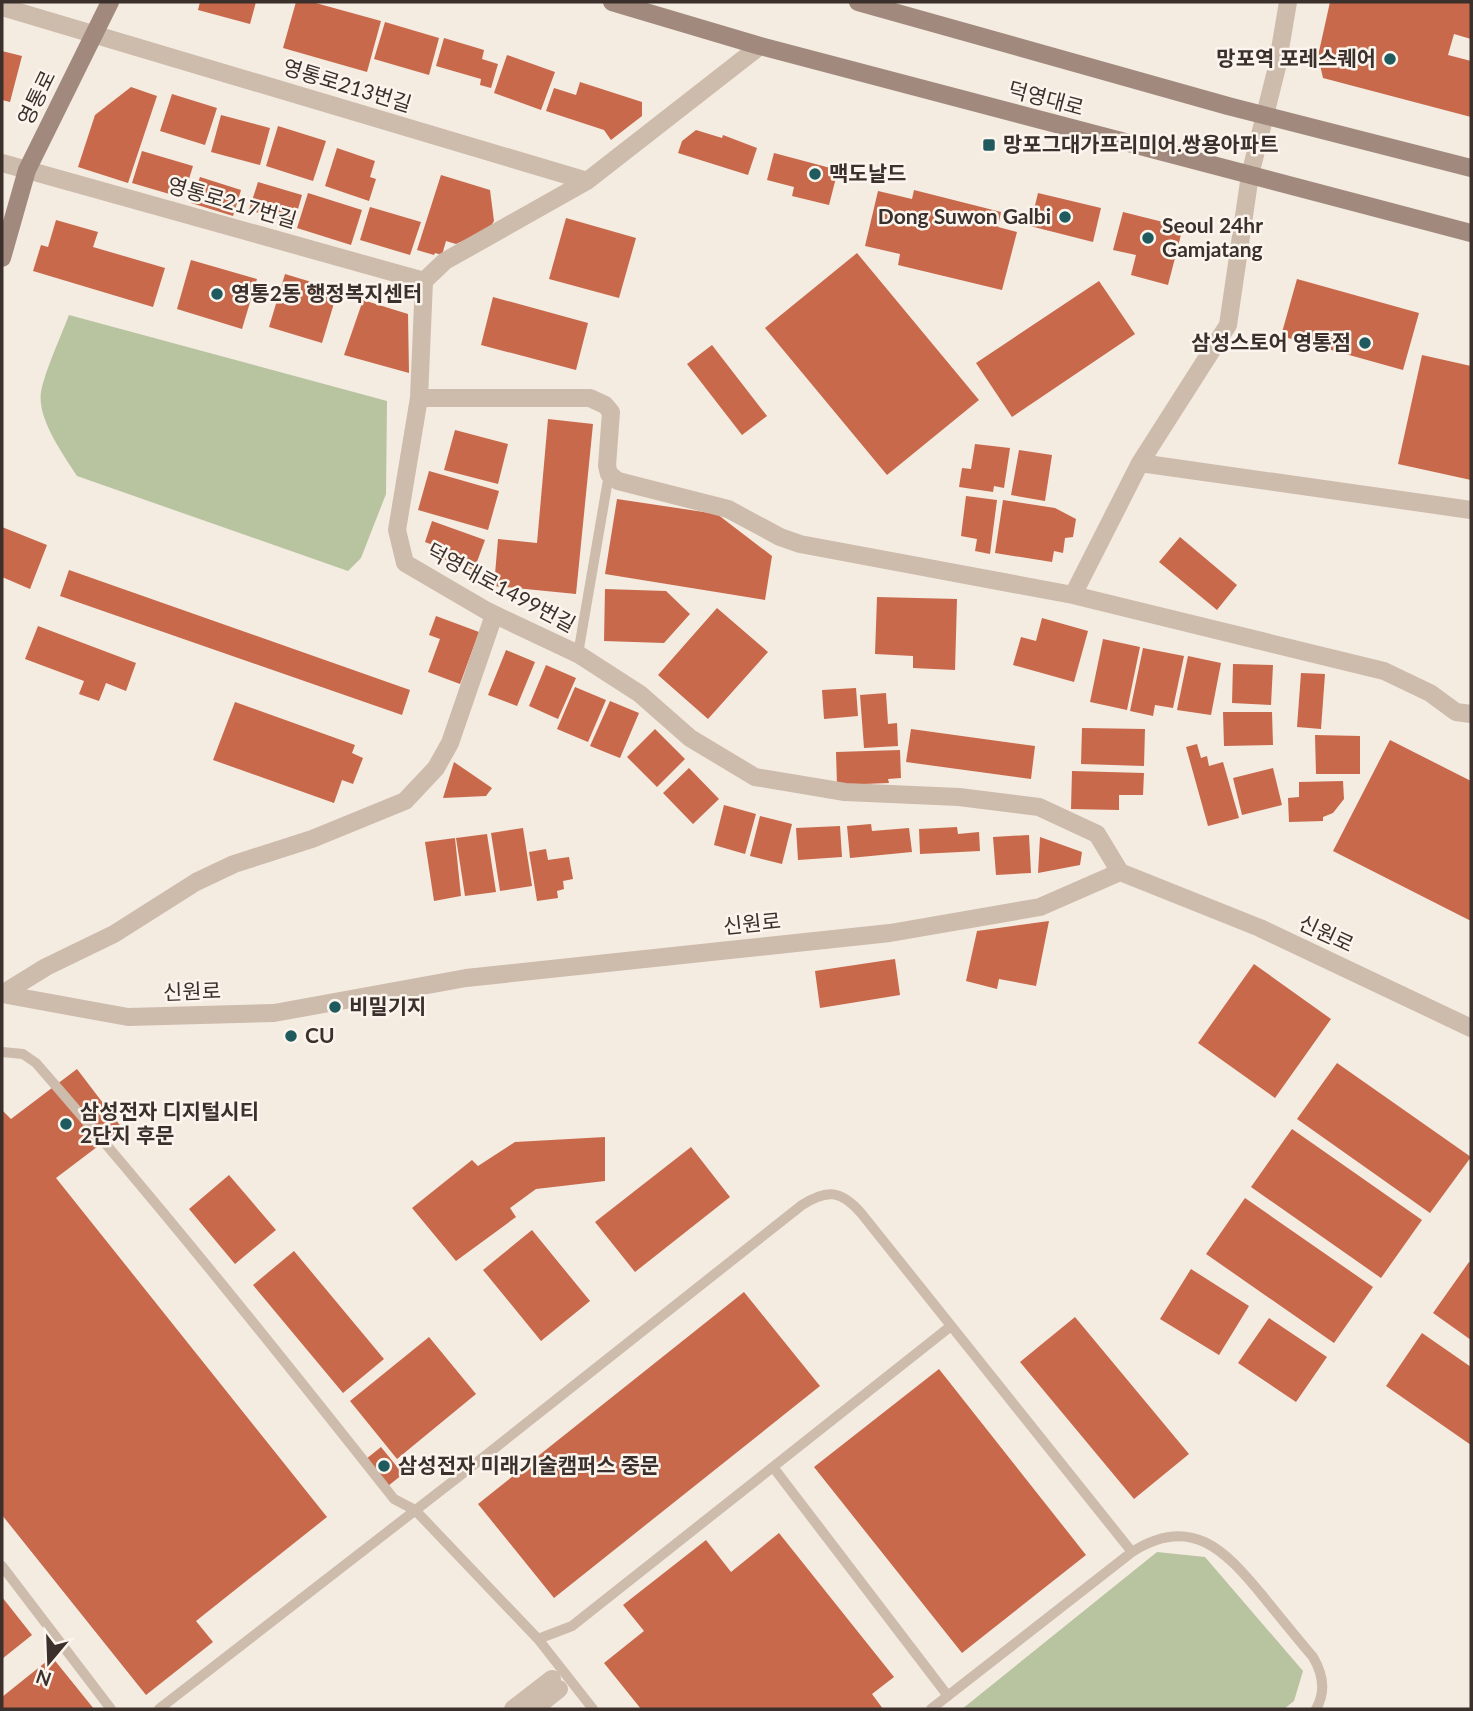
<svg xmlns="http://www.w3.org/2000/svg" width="1473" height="1711" font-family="Lato,'Noto Sans KR',sans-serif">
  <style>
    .green { fill: #b8c4a0 }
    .building { fill: #c8694b }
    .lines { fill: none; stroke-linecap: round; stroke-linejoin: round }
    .lane { stroke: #cdbbac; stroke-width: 10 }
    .street { stroke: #cdbbac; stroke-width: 18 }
    .secondary { stroke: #a18a7d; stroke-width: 18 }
    .poi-dot { fill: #1f5a5e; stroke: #fbf5ee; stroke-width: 2.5 }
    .labels { text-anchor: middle; stroke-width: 5; stroke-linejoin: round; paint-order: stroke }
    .poi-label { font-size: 21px; font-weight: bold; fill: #3b302b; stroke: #fbf5ee; text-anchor: start }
    .street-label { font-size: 21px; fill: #3b302b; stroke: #fbf5ee }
  </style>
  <rect width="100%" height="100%" fill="#f4ebe1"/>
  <path class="green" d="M69 315 387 401 386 494 361 558 348 571 77 476C63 454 37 419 41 392 45 371 61 336 69 315Z
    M1157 1552 1205 1557 1303 1671 1294 1701 1284 1709H962Z"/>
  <path class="building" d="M200 2H256L250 24 198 10Z
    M296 2H312L381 21 367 72 283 48Z
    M1330 2H1471V39L1454 34 1448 55 1471 61V117L1323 78 1318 56Z
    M385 22 439 38 429 75 374 59Z
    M444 38 484 50 482 59 498 64 491 88 480 85 481 79 436 66Z
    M2 51 22 56 10 102 2 100Z
    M507 55 555 72 541 110 494 93Z
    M580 82 642 102V116L611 140 604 130 546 111 554 88 576 95Z
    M131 87 157 96 128 183 78 167 95 115Z
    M172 94 217 108 205 145 160 131Z
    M221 115 270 128 260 165 211 152Z
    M278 126 326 141 313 181 266 166Z
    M696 130 722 138 723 135 757 148 748 175 678 153 682 141Z
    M337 148 375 161 370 177 376 179 369 201 325 186Z
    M142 151 193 166 183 198 132 183Z
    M774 153 838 170 829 205 792 196 794 187 767 180Z
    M441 175 490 190 494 221 489 229 456 244 446 241 442 255 435 253 434 255 417 250Z
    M200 177 241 190 233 216 191 203Z
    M258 182 302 195 294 223 249 210Z
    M914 190 1001 212 998 227 1017 232 1002 290 898 265 900 254 865 246 878 191 912 199Z
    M308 193 362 210 351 245 297 228Z
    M1038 193 1101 208 1093 242 1030 226Z
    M370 207 421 222 410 255 360 240Z
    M1123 212 1183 227 1168 285 1131 275 1136 255 1113 250Z
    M566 218 636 238 619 298 549 279Z
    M56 220 98 232 93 247 165 268 153 307 33 271 41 245 48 247Z
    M857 253 979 400 887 475 765 328Z
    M191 260 257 279 242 329 177 309Z
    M285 274 338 290 322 343 269 327Z
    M1297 279 1419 313 1403 370 1281 336Z
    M1099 281 1135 334 1012 417 976 363Z
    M493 297 588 323 576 370 481 345Z
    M363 300 408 314 409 373 344 355Z
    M712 345 767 416 742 435 687 364Z
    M1422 355 1471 366V480L1398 464Z
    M548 419 593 424 576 594 494 586 498 539 537 543Z
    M455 430 508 444 498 484 444 470Z
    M975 444 1010 448 1004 488 994 486 993 492 959 487 962 468 971 469Z
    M1019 450 1052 455 1045 501 1011 495Z
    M429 471 499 491 488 530 418 510Z
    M966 496 997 500 990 554 975 551 977 539 961 536Z
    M617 499 717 514 772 556 765 600 605 574Z
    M1003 500 1055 508 1076 519 1073 537 1065 538 1063 553 1054 551 1052 562 995 553Z
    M432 521 485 540 474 570 435 556 438 547 425 542Z
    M2 527 47 545 30 589 2 577Z
    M1180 537 1237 585 1217 610 1159 562Z
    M69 570 410 690 402 715 60 596Z
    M605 589 666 591 690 614 664 643 604 641Z
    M877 597 957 599 955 670 913 668V656L875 654Z
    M717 608 768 652 708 719 658 675Z
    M436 616 479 632 460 684 428 672 440 639 429 635Z
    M1042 618 1088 631 1074 682 1013 665 1021 637 1036 641Z
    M38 626 136 663 126 691 106 683 99 701 79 694 84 681 25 659Z
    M1103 639 1140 647 1127 710 1090 702Z
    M1143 648 1184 656 1173 708 1155 705 1153 716 1130 711Z
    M506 650 535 662 517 706 488 695Z
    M1188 656 1221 663 1211 715 1177 710Z
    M1233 664 1273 665 1271 705 1232 703Z
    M546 665 576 678 558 719 529 706Z
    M1301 673 1325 674 1321 729 1297 727Z
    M575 687 606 700 588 742 557 729Z
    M856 688 858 716 824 719 822 690Z
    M886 693 888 724 897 723 898 746 864 748 860 695Z
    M610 701 639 713 620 758 590 746Z
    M235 702 355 745 352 753 363 758 353 784 342 780 334 803 213 760Z
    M1223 712H1272L1273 745 1224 746Z
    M1082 728 1145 729 1144 766 1081 764Z
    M655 729 685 759 657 787 627 757Z
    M911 729 1035 746 1031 779 906 762Z
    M1315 735 1360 736V774H1316Z
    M1390 740 1471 781V921L1333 851Z
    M1197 744 1201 758 1207 756 1209 766 1223 762 1239 818 1208 826 1186 747Z
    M900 750 901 778 888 779 889 783 837 785 836 752Z
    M454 762 492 788 486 796 443 798Z
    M689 768 719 799 693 824 663 793Z
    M1273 768 1282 805 1242 815 1233 778Z
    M1072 771 1144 773 1143 795H1119V810L1071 809Z
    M1343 781 1344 799 1333 813 1323 817V821L1289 822 1288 798 1299 797V782Z
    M724 805 756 814 745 854 714 845Z
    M760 816 792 824 782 864 750 856Z
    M871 824 872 831 909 828 912 852 850 858 847 826Z
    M840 826 842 857 798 860 796 828Z
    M957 827 958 834 979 832 980 851 920 854 919 829Z
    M523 828 532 886 500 891 491 833Z
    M487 834 496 892 465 896 456 838Z
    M1029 835 1031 873 996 875 993 837Z
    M1040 837 1082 852 1080 865 1038 873Z
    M455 838 461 896 434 901 425 842Z
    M546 849 548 860 569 857 573 879 563 881 564 889 557 891 558 898 537 901 529 852Z
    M1049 921 1036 986 999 979 997 989 966 981 977 931Z
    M895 959 900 995 820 1008 815 971Z
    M1254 964 1331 1019 1275 1098 1198 1043Z
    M1337 1063 1471 1157 1430 1213 1297 1119Z
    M77 1069 122 1128 56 1178 327 1517 196 1621 213 1642 146 1695 2 1515V1110L11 1119Z
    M1292 1129 1422 1220 1381 1278 1251 1187Z
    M605 1137V1181L536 1189 510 1208 516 1217 456 1261 412 1208 472 1160 478 1166 515 1142Z
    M691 1147 730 1197 635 1272 595 1222Z
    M229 1175 276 1230 235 1264 189 1209Z
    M1245 1198 1373 1287 1334 1343 1206 1254Z
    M532 1230 590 1301 541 1341 483 1270Z
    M294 1251 384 1359 343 1393 253 1285Z
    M1469 1262 1471 1263V1340L1433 1313Z
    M1191 1269 1249 1306 1219 1355 1160 1319Z
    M744 1292 820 1386 554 1598 478 1504Z
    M1075 1317 1189 1454 1134 1499 1020 1362Z
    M1269 1318 1327 1357 1296 1402 1238 1363Z
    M1422 1333 1471 1367V1445L1386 1386Z
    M429 1337 476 1394 397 1459 350 1401Z
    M939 1369 1086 1555 962 1653 814 1467Z
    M381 1447 403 1474 388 1486 366 1459Z
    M779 1533 894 1677 872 1694 883 1709H641L604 1663 644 1631 623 1605 706 1540 731 1572Z
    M2 1597 32 1635 2 1659Z
    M52 1657 94 1709H2V1697Z"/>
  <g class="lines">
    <path class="lane" d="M578 654 609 474
      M2 1052 23 1054 36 1063C160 1205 277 1351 394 1499L415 1510 538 1639 593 1709
      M773 1467 948 1696
      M2 1566 111 1709
      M538 1639 572 1626 951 1326
      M159 1709 457 1478 802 1205C827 1189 841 1190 861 1213L1132 1552
      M931 1709 1132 1552C1191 1514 1225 1550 1262 1595 1279 1616 1296 1637 1313 1657 1323 1674 1326 1692 1316 1709"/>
    <path class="street" d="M1288 2 1277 67 1250 175 1228 325 1140 463 1471 510
      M2 7 587 181
      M760 46 587 181 445 261 424 281 419 398 397 530 405 563 487 611 578 654 640 694 690 738 755 777 845 792 959 797 1039 807 1097 834 1120 872
      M2 163 424 281
      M419 398H590L605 405 611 412 607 466 609 474 618 481 728 509 780 537 800 544 1073 595 1384 671 1430 693 1456 712 1471 714
      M1073 595 1140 463
      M2 994 128 1017 274 1013 466 978 890 933 1040 907 1120 872 1260 928 1471 1028
      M2 994 46 967 114 934 196 882 234 864 312 839 405 801 436 768 450 743 494 615
      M513 1709 552 1679
      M534 1709 559 1689"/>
    <path class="secondary" d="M612 2 760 46 1471 233
      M858 2 1228 106 1471 168
      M2 258 27 170 110 2"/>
  </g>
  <g class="poi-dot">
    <circle cx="1390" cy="59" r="7"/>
    <rect x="982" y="138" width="14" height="14" rx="3.5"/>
    <circle cx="815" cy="174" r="7"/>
    <circle cx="1065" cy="217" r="7"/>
    <circle cx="1148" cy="238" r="7"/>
    <circle cx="217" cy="294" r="7"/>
    <circle cx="1365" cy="343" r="7"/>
    <circle cx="335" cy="1007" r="7"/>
    <circle cx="291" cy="1036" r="7"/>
    <circle cx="66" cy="1124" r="7"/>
    <circle cx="384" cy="1466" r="7"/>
  </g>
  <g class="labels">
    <g class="poi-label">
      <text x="1376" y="66" text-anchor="end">망포역 포레스퀘어</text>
      <text x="1003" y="152">망포그대가프리미어.쌍용아파트</text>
      <text x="829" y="181">맥도날드</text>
      <text x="1051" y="224" text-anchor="end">Dong Suwon Galbi</text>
      <text x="1162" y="233">Seoul 24hr<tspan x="1162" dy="24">Gamjatang</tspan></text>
      <text x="231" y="301">영통2동 행정복지센터</text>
      <text x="1351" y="350" text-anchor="end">삼성스토어 영통점</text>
      <text x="349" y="1014">비밀기지</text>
      <text x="305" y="1043">CU</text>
      <text x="80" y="1119">삼성전자 디지털시티<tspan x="80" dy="24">2단지 후문</tspan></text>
      <text x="398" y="1473">삼성전자 미래기술캠퍼스 중문</text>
    </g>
    <g class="street-label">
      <text transform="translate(347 86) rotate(17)" y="7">영통로213번길</text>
      <text transform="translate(37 98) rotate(-64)" y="7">영통로</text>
      <text transform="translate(1046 99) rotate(15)" y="7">덕영대로</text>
      <text transform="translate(232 203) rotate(16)" y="7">영통로217번길</text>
      <text transform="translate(501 588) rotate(28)" y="7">덕영대로1499번길</text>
      <text transform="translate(752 924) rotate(-6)" y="7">신원로</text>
      <text transform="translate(1326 934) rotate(25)" y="7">신원로</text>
      <text transform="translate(192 992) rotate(-2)" y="7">신원로</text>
    </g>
  </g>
  <rect width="1473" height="1711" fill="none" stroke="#3b302b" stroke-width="7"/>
  <g transform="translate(49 1662) rotate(199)" stroke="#fbf5ee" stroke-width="5" paint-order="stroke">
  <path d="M0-5L12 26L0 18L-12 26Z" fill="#3b302b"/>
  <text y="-10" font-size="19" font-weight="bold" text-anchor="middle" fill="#3b302b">N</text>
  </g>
</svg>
